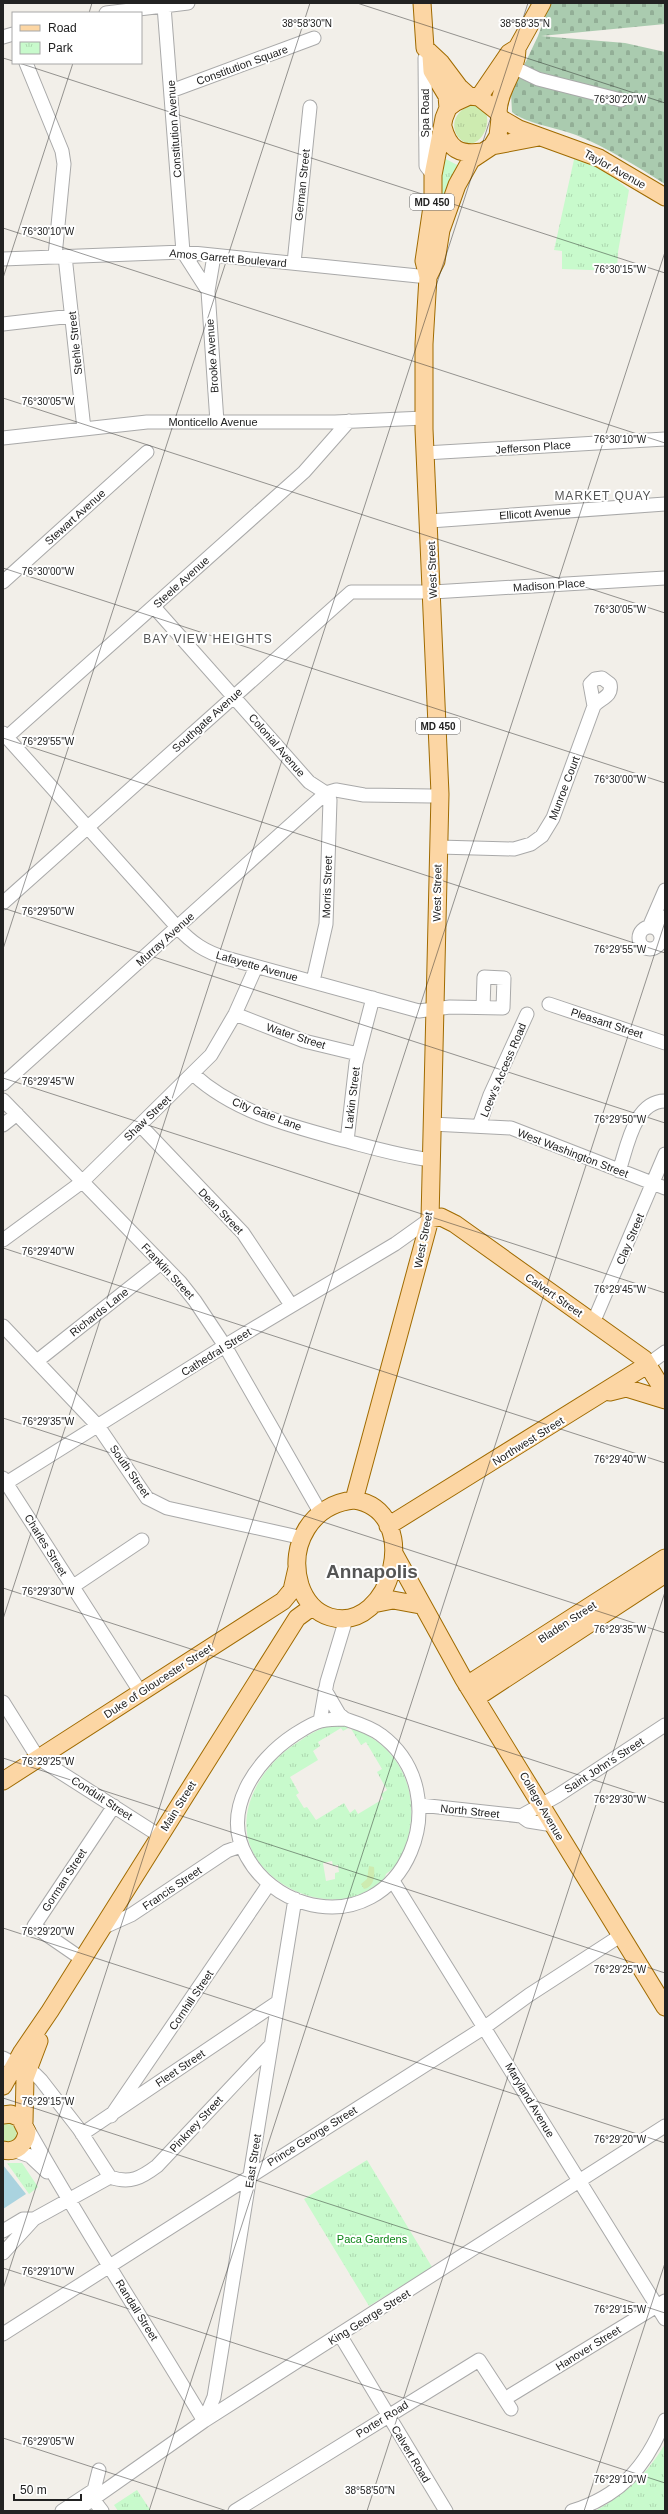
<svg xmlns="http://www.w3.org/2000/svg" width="668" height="2514" font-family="Helvetica,sans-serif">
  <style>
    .grass { fill: url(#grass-tufts) }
    .cemetery { fill: url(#cemetery-stones) }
    .park { fill: url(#park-tufts); fill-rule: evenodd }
    .garden { fill: #cdebb0 }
    .water { fill: #aad3df }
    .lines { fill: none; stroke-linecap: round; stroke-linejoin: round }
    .minor-casing { stroke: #a9a9a9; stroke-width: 15 }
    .major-casing { stroke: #a06b00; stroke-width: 19 }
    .minor { stroke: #fff; stroke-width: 13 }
    .major { stroke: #fcd6a4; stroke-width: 17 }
    .ticks { fill: none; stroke: #222; stroke-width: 1; stroke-opacity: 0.45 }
    .labels { text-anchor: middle; stroke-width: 4; stroke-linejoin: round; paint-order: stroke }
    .shield { fill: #fff; stroke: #646464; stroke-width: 1 }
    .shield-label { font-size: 10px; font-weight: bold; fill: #222 }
    .street-label { font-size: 11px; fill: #222; stroke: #fff }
    .park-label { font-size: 11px; fill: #0c8416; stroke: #fff }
    .neighbourhood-label { font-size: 12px; letter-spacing: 1px; fill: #555; stroke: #fff }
    .town-label { font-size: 19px; font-weight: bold; fill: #555; stroke: #fff }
    .ticks-label { font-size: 10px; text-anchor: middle; fill: #222; stroke: #fff; stroke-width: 4; stroke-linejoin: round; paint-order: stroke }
  </style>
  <defs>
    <pattern id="grass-tufts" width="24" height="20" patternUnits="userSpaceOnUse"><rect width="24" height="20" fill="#cdebb0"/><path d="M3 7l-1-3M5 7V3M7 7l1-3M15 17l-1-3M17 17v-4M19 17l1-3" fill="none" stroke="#b0c997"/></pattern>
    <pattern id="cemetery-stones" width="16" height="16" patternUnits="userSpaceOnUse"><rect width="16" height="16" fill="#aacbaf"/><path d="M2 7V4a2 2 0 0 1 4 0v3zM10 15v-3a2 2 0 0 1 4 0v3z" fill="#92ae96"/></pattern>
    <pattern id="park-tufts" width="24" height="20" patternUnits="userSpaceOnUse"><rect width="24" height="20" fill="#c8facc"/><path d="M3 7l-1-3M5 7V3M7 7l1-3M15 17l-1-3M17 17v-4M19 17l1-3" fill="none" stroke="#acd6af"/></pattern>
  </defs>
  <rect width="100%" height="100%" fill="#f2efe9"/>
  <path class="grass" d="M471 105H477L485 110C488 117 488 124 485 131 469 165 433 120 471 105Z"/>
  <path class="cemetery" d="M550 3H665V24L541 36 625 43 665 52V184C636 166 608 148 576 135 558 128 524 123 512 112L511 93 538 36Z"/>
  <path class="park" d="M575 155 612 176 629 190 618 252 617 271 562 269V251L554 250Z
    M442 157 461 167 442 213H435Z
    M338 1724C390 1735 420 1780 409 1833 406 1849 400 1865 386 1874 383 1886 366 1892 355 1896 318 1909 266 1885 251 1848 235 1809 263 1765 295 1744 310 1734 320 1727 338 1724ZM350 1727 361 1745 366 1742 382 1769 377 1772 387 1790 381 1794 383 1799 358 1814 355 1809 350 1813 344 1803 316 1820 307 1807 304 1808 296 1795 299 1793 290 1777 318 1760 313 1751 320 1746 318 1742 341 1728 343 1731ZM332 1861 333 1866 338 1865 339 1872 335 1873V1879L326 1881 323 1863Z
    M367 2160 432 2267 369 2306 304 2199Z
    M7 2163H22L38 2187 29 2194Z
    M665 2444V2511H595C626 2494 647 2474 665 2444Z
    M137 2490 151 2511H118L114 2505Z"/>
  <path class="garden" d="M369 1866 374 1867C375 1876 374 1887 364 1889L361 1884 367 1879Z
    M3 2123H10L17 2130 16 2138 10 2143H3Z"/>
  <path class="water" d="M3 2165 26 2194 3 2209Z"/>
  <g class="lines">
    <g class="minor-casing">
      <path id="minor" d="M164 6 183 252 208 291
        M106 13 188 3
        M3 37 13 34
        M425 58 426 166 433 175
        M26 63 62 151 64 164 55 256
        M513 67 538 79 621 100
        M171 91 314 38
        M65 256 84 429
        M214 256 208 291 217 422
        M3 259 183 252 428 277
        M294 263 310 107
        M3 324 72 316
        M3 438 147 422H335L424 418
        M425 453 665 439
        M430 521 665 504
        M3 582 147 452
        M154 607 309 782 326 793 330 800 326 924 313 981
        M602 678 610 684C613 697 600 698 594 706L590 684 595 679Z
        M3 733 177 927C192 943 205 952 226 958L419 1011 450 1007 503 1008 504 978 484 977 483 1008
        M7 737 304 472 349 421
        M439 847 514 849 531 844 542 836 553 818 594 706
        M3 903 351 592H433L665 578
        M639 938a11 11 0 1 1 22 0a11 11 0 1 1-22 0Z
        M649 927 665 890
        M659 932 665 917
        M549 1004 665 1043
        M235 1014 304 1041 358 1054
        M193 1074C233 1111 287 1125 339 1139 370 1147 399 1156 431 1160
        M3 1084 326 793 336 790 364 795 431 796 440 794
        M3 1100 180 1282 195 1301 225 1346 320 1512
        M432 1124 511 1128 665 1188
        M3 1125 17 1114
        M140 1125 243 1233 291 1305
        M479 1126 490 1095 527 1014
        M347 1141 356 1063 373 998
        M619 1171C627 1148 634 1101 665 1101
        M3 1240 82 1182 211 1055 235 1014 256 967
        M593 1323 665 1154
        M3 1326 98 1426 147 1498 167 1508 303 1538
        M37 1361 161 1263
        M647 1365 665 1352
        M3 1478 141 1693
        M3 1485 231 1342 395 1244 430 1219
        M72 1587 142 1540
        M325 1690 339 1714 345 1719
        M3 1702 38 1758 160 1836
        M345 1719C357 1723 371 1727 381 1735 460 1794 406 1932 305 1903 281 1896 259 1879 247 1857 220 1811 256 1760 294 1735 302 1730 312 1723 321 1721 329 1719 337 1719 345 1719Z
        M320 1721 327 1682 346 1619
        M420 1805 521 1816 557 1796 665 1725
        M521 1816 528 1821 553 1825
        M393 1881 665 2319
        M102 1928 131 1915 227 1851 241 1846
        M82 1959 34 1926 114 1806
        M3 2058 35 2074 41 2080 79 2129 110 2177
        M111 2116 269 1884
        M26 2126C82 2226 145 2322 204 2421
        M82 2134 278 2002
        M13 2150 30 2156 47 2172
        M110 2177C130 2184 141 2178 157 2166L271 2045
        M3 2231 23 2219H34
        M3 2253 34 2219 110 2177
        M3 2334 485 2027 529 1995 620 1936
        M340 2335 446 2511
        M511 2395 665 2301
        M204 2421 214 2397 295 1899
        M89 2494 102 2511
        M62 2511 94 2490 99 2470
        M76 2511 204 2421 665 2126
        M235 2511 479 2360 511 2409
        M572 2511C620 2496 646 2467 665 2420"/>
    </g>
    <g class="major-casing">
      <path id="major" d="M422 3 425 48 441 63 459 87 469 96
        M431 56 432 71 447 96 448 108
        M479 97 509 53 517 48 542 3
        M498 112C499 87 518 70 517 48
        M500 118 519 129 599 158 665 197
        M443 127C449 150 460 155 482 152
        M492 146 539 137
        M430 1219 441 1217 455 1224 644 1359 665 1393
        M610 1392 626 1388 665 1400
        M354 1500 430 1219 440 794 424 429V344L428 277 424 261 433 200V175L444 118 448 108 456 102 469 96 479 97 498 112 500 118 498 136 492 146 471 160 457 185 441 230 436 261 428 277
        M354 1500C424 1510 392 1635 330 1617 314 1612 305 1600 300 1585 288 1544 312 1504 354 1500Z
        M388 1526 647 1365
        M395 1555 463 1678 665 2007
        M373 1604 393 1600 420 1605
        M467 1685 665 1558
        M476 1698 665 1574
        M3 1781 283 1601 292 1590 297 1568
        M3 2086 22 2052 50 2011 297 1618 312 1607
        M3 2115 11 2114 20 2118 27 2132C25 2145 16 2153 3 2150
        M24 2122 25 2078 39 2041"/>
    </g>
    <use href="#minor" class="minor"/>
    <use href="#major" class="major"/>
  </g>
  <path class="ticks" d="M357 3 665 103M89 13 92 3M3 58 13 61M19 63 665 273M3 228 665 443M3 278 73 63M3 398 665 613M3 568 665 783M3 738 665 953M3 908 665 1123M3 949 310 3M3 1078 665 1293M3 1248 665 1463M3 1418 665 1633M3 1588 665 1803M3 1619 528 3M3 1758 665 1973M3 1928 665 2143M3 2098 665 2313M3 2268 665 2483M3 2289 665 252M3 2438 227 2511M149 2511 665 922M367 2511 665 1592M584 2511 665 2263"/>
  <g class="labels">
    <g class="shield">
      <rect x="410" y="194" width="44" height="16" rx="3"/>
      <rect x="416" y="718" width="44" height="16" rx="3"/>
    </g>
    <g class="shield-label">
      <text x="432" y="206">MD 450</text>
      <text x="438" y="730">MD 450</text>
    </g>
    <g class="street-label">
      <text transform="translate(242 65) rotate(-20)" y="4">Constitution Square</text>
      <text transform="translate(425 113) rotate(-90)" y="4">Spa Road</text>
      <text transform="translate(174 129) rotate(-94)" y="4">Constitution Avenue</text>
      <text transform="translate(615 169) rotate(29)" y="4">Taylor Avenue</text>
      <text transform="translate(302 185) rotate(-84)" y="4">German Street</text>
      <text transform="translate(228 258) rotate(5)" y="4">Amos Garrett Boulevard</text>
      <text transform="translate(75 343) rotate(-96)" y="4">Stehle Street</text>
      <text transform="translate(212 356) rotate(-94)" y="4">Brooke Avenue</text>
      <text x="213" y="426">Monticello Avenue</text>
      <text transform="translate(533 447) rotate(-4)" y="4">Jefferson Place</text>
      <text transform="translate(535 513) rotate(-4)" y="4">Ellicott Avenue</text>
      <text transform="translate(75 517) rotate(-42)" y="4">Stewart Avenue</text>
      <text transform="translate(432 570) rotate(-92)" y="4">West Street</text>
      <text transform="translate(181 582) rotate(-42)" y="4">Steele Avenue</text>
      <text transform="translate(549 585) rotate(-4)" y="4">Madison Place</text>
      <text transform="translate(207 720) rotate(-42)" y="4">Southgate Avenue</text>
      <text transform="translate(277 745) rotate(49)" y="4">Colonial Avenue</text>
      <text transform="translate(564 788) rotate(-69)" y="4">Munroe Court</text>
      <text transform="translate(327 887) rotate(-88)" y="4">Morris Street</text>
      <text transform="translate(437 893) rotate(-89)" y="4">West Street</text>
      <text transform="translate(165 939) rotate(-42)" y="4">Murray Avenue</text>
      <text transform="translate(257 966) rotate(16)" y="4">Lafayette Avenue</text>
      <text transform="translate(607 1023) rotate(18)" y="4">Pleasant Street</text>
      <text transform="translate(296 1036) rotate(18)" y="4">Water Street</text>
      <text transform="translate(503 1070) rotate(-67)" y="4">Loew's Access Road</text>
      <text transform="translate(352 1098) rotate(-83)" y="4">Larkin Street</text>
      <text transform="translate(267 1114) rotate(21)" y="4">City Gate Lane</text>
      <text transform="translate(147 1118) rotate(-44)" y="4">Shaw Street</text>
      <text transform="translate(573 1153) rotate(21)" y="4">West Washington Street</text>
      <text transform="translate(221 1211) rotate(46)" y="4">Dean Street</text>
      <text transform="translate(630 1239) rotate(-67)" y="4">Clay Street</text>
      <text transform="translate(423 1240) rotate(-79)" y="4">West Street</text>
      <text transform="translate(168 1271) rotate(47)" y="4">Franklin Street</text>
      <text transform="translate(554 1295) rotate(35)" y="4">Calvert Street</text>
      <text transform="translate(99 1312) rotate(-38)" y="4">Richards Lane</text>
      <text transform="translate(216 1352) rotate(-32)" y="4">Cathedral Street</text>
      <text transform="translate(528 1441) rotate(-32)" y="4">Northwest Street</text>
      <text transform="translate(130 1471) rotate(55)" y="4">South Street</text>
      <text transform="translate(46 1545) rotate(58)" y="4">Charles Street</text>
      <text transform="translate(567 1622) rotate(-33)" y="4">Bladen Street</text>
      <text transform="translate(158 1681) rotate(-33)" y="4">Duke of Gloucester Street</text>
      <text transform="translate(604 1765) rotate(-33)" y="4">Saint John's Street</text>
      <text transform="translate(102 1798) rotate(33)" y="4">Conduit Street</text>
      <text transform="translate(178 1806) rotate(-58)" y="4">Main Street</text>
      <text transform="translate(542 1806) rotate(60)" y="4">College Avenue</text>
      <text transform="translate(470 1811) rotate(6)" y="4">North Street</text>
      <text transform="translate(64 1880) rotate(-57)" y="4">Gorman Street</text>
      <text transform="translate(172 1888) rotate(-34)" y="4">Francis Street</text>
      <text transform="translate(191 2000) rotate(-56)" y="4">Cornhill Street</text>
      <text transform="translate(180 2068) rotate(-34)" y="4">Fleet Street</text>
      <text transform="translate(530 2100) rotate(59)" y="4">Maryland Avenue</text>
      <text transform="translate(196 2124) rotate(-47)" y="4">Pinkney Street</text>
      <text transform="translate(312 2136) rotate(-32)" y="4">Prince George Street</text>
      <text transform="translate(253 2161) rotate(-81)" y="4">East Street</text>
      <text transform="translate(137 2310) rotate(58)" y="4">Randall Street</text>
      <text transform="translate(369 2317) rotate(-32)" y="4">King George Street</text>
      <text transform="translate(588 2348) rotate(-32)" y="4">Hanover Street</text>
      <text transform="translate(382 2419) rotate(-32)" y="4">Porter Road</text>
      <text transform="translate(411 2454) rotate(59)" y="4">Calvert Road</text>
    </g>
    <g class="park-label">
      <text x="372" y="2243">Paca Gardens</text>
    </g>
    <g class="neighbourhood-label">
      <text x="603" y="500">MARKET QUAY</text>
      <text x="208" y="643">BAY VIEW HEIGHTS</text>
    </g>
    <g class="town-label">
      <text x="372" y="1578">Annapolis</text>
    </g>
  </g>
  <g class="ticks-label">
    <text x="307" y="27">38°58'30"N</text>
    <text x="525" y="27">38°58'35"N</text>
    <text x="620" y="103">76°30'20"W</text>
    <text x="48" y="235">76°30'10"W</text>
    <text x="620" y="273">76°30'15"W</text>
    <text x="48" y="405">76°30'05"W</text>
    <text x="620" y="443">76°30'10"W</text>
    <text x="48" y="575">76°30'00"W</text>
    <text x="620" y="613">76°30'05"W</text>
    <text x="48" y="745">76°29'55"W</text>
    <text x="620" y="783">76°30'00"W</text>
    <text x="48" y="915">76°29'50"W</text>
    <text x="620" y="953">76°29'55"W</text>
    <text x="48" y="1085">76°29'45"W</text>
    <text x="620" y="1123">76°29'50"W</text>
    <text x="48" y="1255">76°29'40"W</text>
    <text x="620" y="1293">76°29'45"W</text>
    <text x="48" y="1425">76°29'35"W</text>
    <text x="620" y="1463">76°29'40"W</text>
    <text x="48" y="1595">76°29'30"W</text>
    <text x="620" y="1633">76°29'35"W</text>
    <text x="48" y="1765">76°29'25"W</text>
    <text x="620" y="1803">76°29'30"W</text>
    <text x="48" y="1935">76°29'20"W</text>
    <text x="620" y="1973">76°29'25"W</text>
    <text x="48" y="2105">76°29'15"W</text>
    <text x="620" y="2143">76°29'20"W</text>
    <text x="48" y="2275">76°29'10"W</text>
    <text x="620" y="2313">76°29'15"W</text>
    <text x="48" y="2445">76°29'05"W</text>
    <text x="620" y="2483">76°29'10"W</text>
    <text x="370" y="2494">38°58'50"N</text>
  </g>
  <rect width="668" height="2514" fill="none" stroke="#222222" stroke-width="8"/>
  <rect x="12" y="12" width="130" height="52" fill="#ffffff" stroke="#a7a7a7"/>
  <rect x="20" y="25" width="20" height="6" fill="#fcd6a4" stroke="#a7a7a7"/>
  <text x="48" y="32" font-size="12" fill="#222222">Road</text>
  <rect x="20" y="42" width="20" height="12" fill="url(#park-tufts)" stroke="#a7a7a7"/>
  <text x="48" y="52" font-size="12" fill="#222222">Park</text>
  <path d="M14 2494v6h67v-6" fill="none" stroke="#222222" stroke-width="2"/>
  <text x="20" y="2494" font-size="12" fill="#222222" stroke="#ffffff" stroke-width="3" paint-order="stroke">50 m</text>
</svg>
